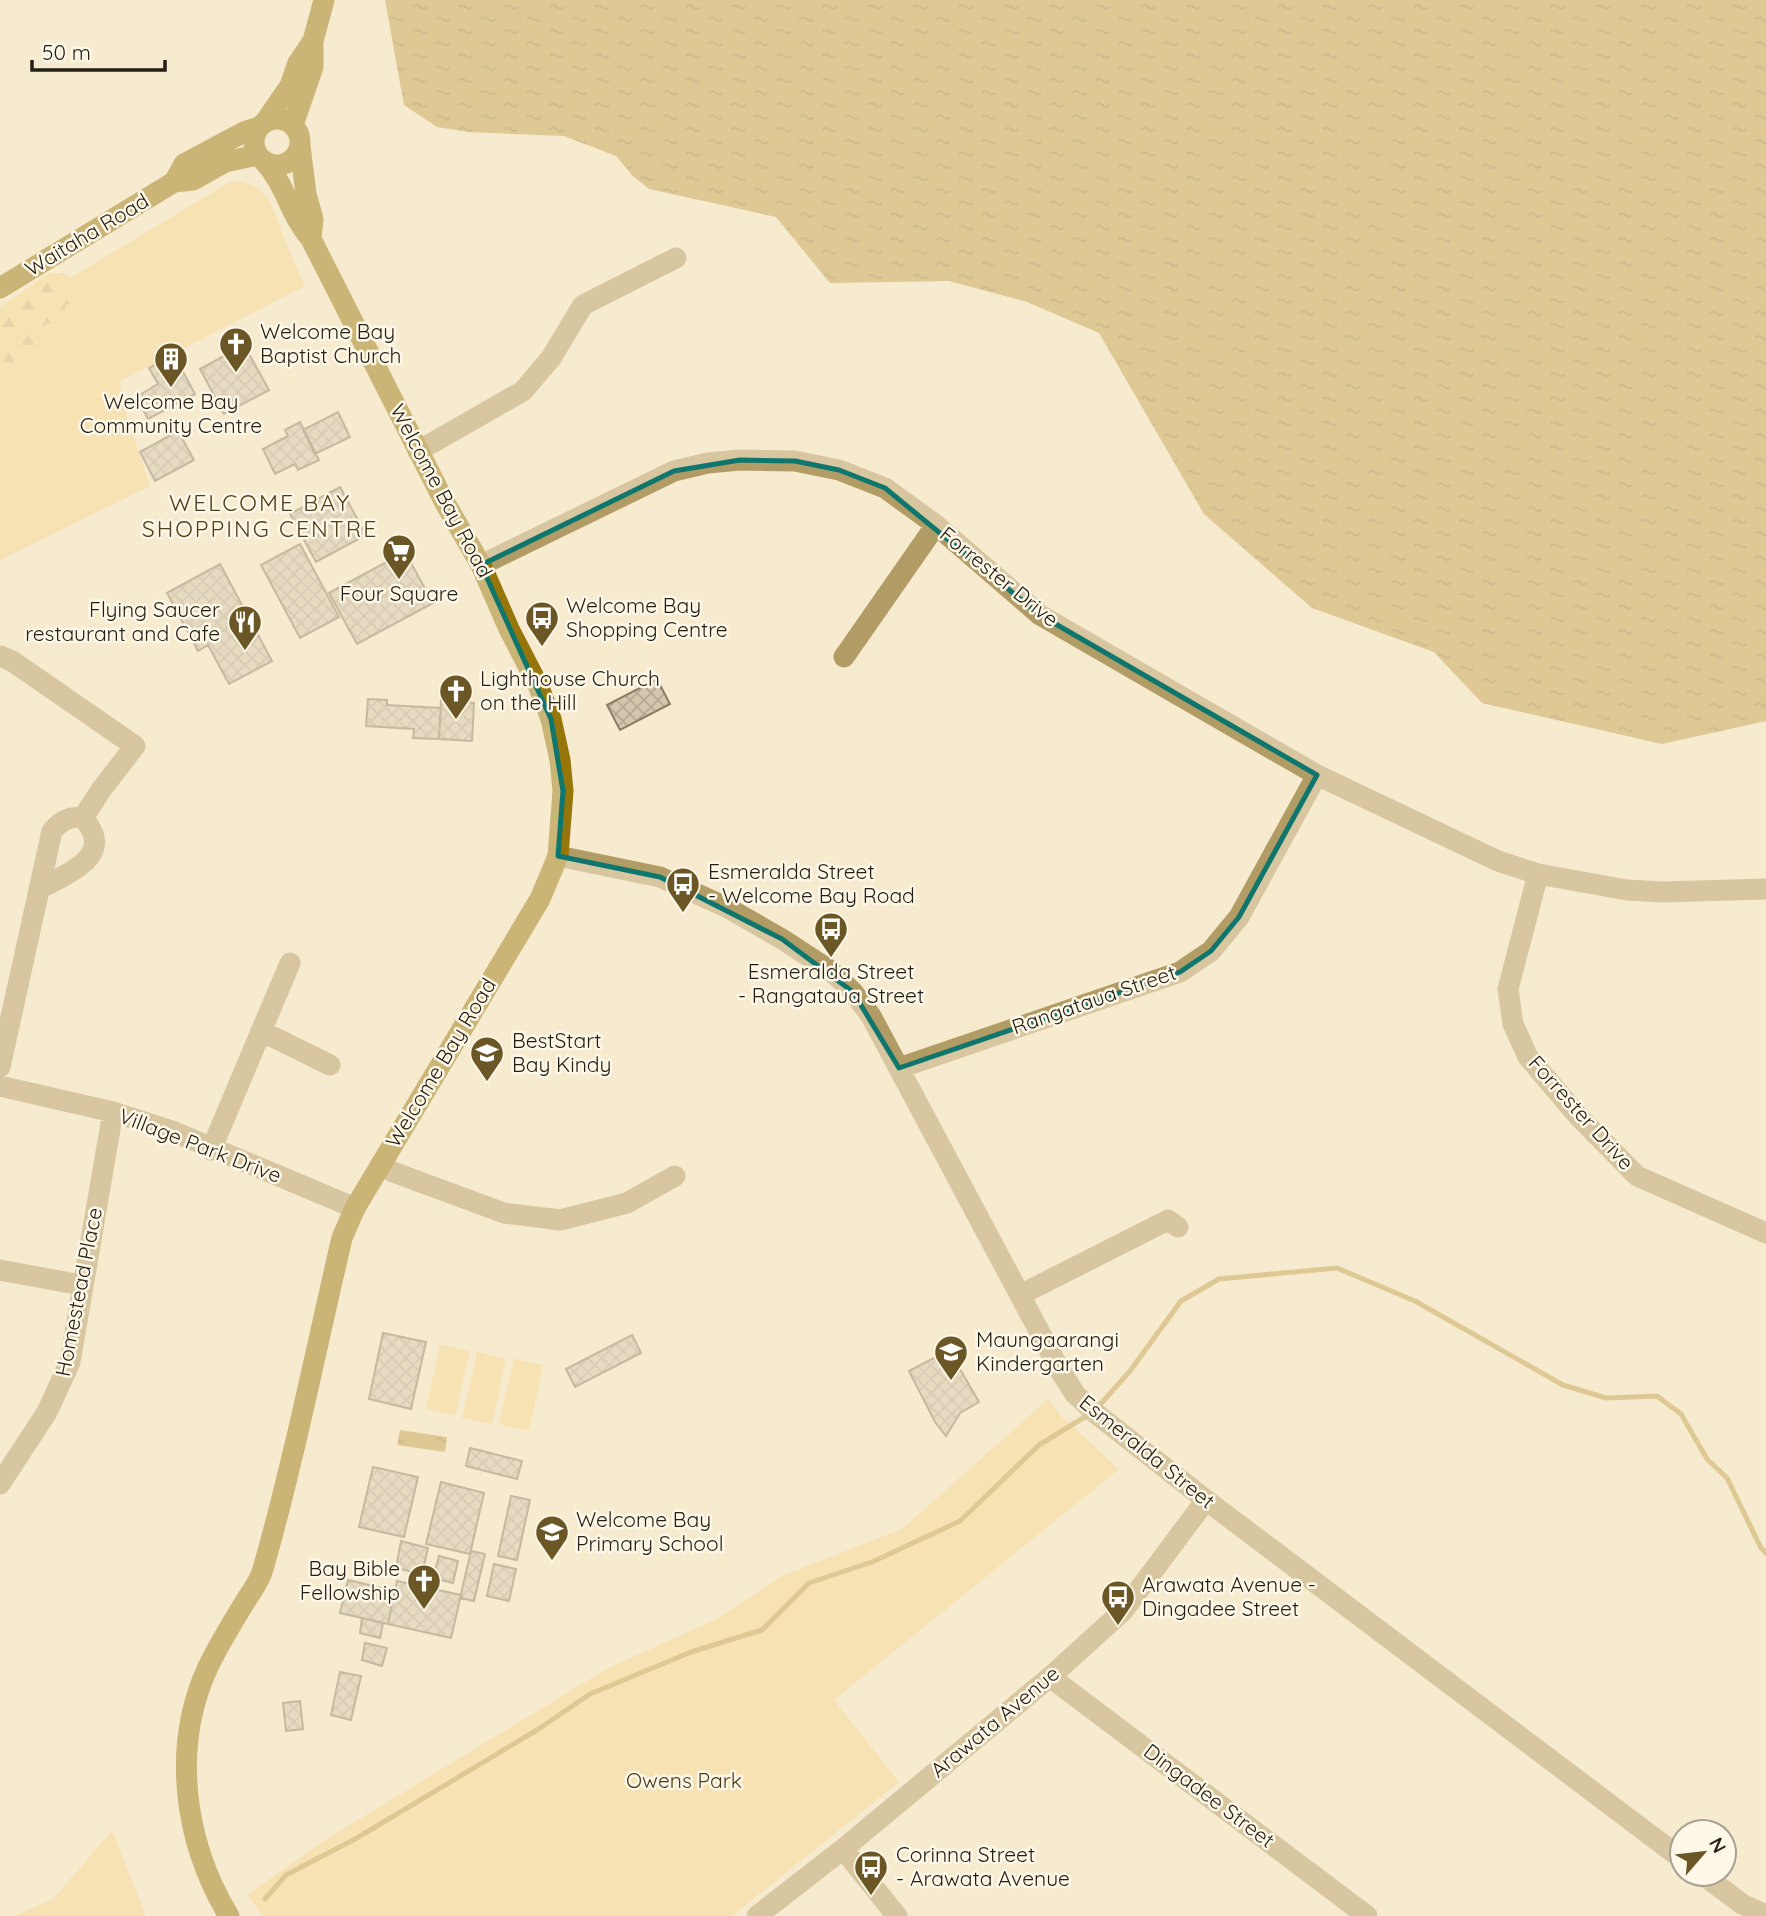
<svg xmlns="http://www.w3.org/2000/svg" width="1766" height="1916" font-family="Quicksand,sans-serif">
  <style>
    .green { fill: #f8da93 }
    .forest { fill: url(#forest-firs) }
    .water { fill: url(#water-ripples) }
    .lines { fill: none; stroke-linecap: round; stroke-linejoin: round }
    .stream { stroke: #c09f4b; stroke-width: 5 }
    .building { fill: url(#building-cross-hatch); stroke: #897e66; stroke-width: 2 }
    .street { stroke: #b29c66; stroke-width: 21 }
    .secondary { stroke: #967509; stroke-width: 21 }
    .marked { fill: none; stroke: #0f766e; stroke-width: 5; stroke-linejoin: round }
    .labels { text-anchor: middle; stroke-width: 5; stroke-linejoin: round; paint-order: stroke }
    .street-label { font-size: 21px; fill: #231f15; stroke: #fff8e8 }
    .poi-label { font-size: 21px; fill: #231f15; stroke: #fff8e8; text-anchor: start }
    .park-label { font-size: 21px; fill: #4a3c18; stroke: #fff8e8 }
    .neighbourhood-label { font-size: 23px; letter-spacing: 2px; fill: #504019; stroke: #fff8e8 }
  </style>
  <defs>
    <pattern id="forest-firs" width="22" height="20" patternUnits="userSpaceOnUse" patternTransform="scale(1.75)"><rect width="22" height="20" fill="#f8da93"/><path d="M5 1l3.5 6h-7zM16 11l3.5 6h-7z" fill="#d4bb7e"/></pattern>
    <pattern id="water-ripples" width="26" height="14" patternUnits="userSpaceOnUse" patternTransform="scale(1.75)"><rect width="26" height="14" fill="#c09f4b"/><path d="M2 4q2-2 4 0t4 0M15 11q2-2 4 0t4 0" fill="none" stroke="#9c813d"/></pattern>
    <pattern id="building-cross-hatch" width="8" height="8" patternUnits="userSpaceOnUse" patternTransform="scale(1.75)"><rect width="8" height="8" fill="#d2c7ad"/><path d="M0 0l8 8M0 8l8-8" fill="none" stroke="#b4aa94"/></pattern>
  </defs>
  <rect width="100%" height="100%" fill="#f6eacf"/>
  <path class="green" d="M240 181 256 186 270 201 287 246 305 286 120 381 123 405 150 486 0 560V320L228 183Z
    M440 1344 470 1351 455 1416 426 1409Z
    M477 1352 506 1359 492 1424 462 1418Z
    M514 1359 543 1365 529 1431 499 1424Z
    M1048 1399 1061 1416 1119 1469 834 1700 899 1782 732 1916H263L247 1895 325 1840 608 1668 717 1619 782 1576 902 1529Z
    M112 1831 146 1916H14L53 1899Z"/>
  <path class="forest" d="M62 273 77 282 74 301 65 306V317L24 334 40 340 46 352 29 362 7 365 0 369V307L47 274Z"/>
  <path class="water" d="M385 0H1766V721L1662 744 1482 703 1434 652 1312 608 1204 514 1099 333 1027 302 949 281 830 283 776 217 649 189 633 176 616 156 564 136 469 132 437 127 404 105Z
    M400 1430 447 1437 445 1452 397 1445Z"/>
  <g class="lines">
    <path class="stream" d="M1098 1407 1130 1371 1181 1301 1219 1279 1337 1268 1415 1301 1563 1385 1606 1398 1657 1396 1681 1414 1707 1459 1727 1478 1761 1548 1766 1553
      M265 1899 286 1875 357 1838 537 1730 590 1694 691 1652 762 1630 809 1583 872 1562 960 1521 1039 1445 1088 1415"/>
  </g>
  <path class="building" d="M244 345 269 390 224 414 200 369Z
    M174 355 195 394 148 419 136 397 158 384 149 368Z
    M338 412 350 437 315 454 303 430Z
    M300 422 319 460 298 470 295 464 275 474 263 449 288 436 285 430Z
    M178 431 194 460 155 481 140 452Z
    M340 487 366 535 316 562 290 514Z
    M300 544 339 617 300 638 261 565Z
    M405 552 433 603 357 644 329 593Z
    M220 564 272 661 229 684 208 645 198 651 167 593Z
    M657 679 670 704 620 730 607 705Z
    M368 699 387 700V705L441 708 439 739 413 738 414 729 366 726Z
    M441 700 474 703 472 741 439 739Z
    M383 1333 426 1342 411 1409 369 1399Z
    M632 1335 641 1353 575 1387 566 1369Z
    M949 1350 979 1402 960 1413 946 1436 935 1422 909 1371Z
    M470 1448 522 1461 517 1479 466 1466Z
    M373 1467 418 1477 404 1537 359 1527Z
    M441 1482 484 1493 470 1554 426 1544Z
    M511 1496 530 1500 517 1560 498 1556Z
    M401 1541 428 1548 422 1574 396 1568Z
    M471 1551 485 1554 474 1601 460 1598Z
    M439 1556 458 1561 453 1583 433 1578Z
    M494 1564 516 1569 509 1601 487 1596Z
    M348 1580 395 1591 388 1624 340 1613Z
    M397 1581 461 1595 451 1638 388 1624Z
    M362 1618 383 1623 380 1638 360 1633Z
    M365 1643 387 1648 382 1666 362 1660Z
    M340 1672 361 1676 351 1720 331 1715Z
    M300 1701 303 1729 286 1731 283 1703Z"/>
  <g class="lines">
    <path class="street" d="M418 451 523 391 551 358 583 305 676 258
      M481 565 674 471 708 463 740 460 795 461 839 470 885 488 936 525 1040 615 1317 775 1498 861 1538 874 1627 890 1662 892 1766 889
      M0 656 12 661 135 746 101 790 83 818
      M844 657 936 525
      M558 856 660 877 728 908 782 939 831 971 853 992 871 1016 1061 1372 1075 1394 1094 1412 1206 1500 1682 1859
      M1538 874 1508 989 1513 1024 1528 1057 1579 1117 1637 1176 1766 1233
      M261 1031 330 1065
      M0 1067 52 831C61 821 69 816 83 818 117 856 68 873 39 889
      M899 1068 1180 972 1211 951 1239 917 1317 775
      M0 1086 113 1112 172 1131 355 1208
      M211 1150 290 963
      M380 1165 393 1172 504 1213 560 1220 627 1203 675 1176
      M0 1270 81 1285
      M1020 1295 1168 1220 1178 1227
      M0 1484 47 1412 70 1362 113 1112
      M1050 1677 1367 1916
      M843 1849 897 1916
      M1702 1874 1742 1904 1766 1915
      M757 1916 843 1849 1050 1677 1123 1611 1206 1500"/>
    <path class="secondary" d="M254 142a23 23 0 1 1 46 0a23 23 0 1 1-46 0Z
      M265 122 290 86 298 63 313 41 324 0
      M293 125 313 67V41
      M300 146 306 194 313 219 311 239
      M174 182 184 164 244 132 259 127
      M0 288 174 182 193 180 225 162 257 155
      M229 1916C184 1842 171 1747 208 1667 219 1644 232 1623 245 1602 251 1592 260 1581 263 1569 294 1460 316 1349 342 1238L355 1208 540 899 558 856 563 791 560 760 551 719 538 685 509 629 481 565 445 503 311 239C289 214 287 186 263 160"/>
  </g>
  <path d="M0 0H1766V1916H0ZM740 460 795 461 839 470 885 488 1040 615 1317 775 1239 917 1211 951 1180 972 899 1068 853 992 782 939 660 877 558 856 563 791 551 719 481 565 674 471Z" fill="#f6eacf" fill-opacity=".55" fill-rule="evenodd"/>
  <path class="marked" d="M740 460 795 461 839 470 885 488 1040 615 1317 775 1239 917 1211 951 1180 972 899 1068 853 992 782 939 660 877 558 856 563 791 551 719 481 565 674 471Z"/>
  <defs>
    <g id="church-pin" transform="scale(1.75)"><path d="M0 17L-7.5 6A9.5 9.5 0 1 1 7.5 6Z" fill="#6b5726" stroke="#fff8e8"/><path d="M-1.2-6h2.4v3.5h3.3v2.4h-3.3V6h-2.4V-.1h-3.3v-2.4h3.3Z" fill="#fff"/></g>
    <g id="building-pin" transform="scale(1.75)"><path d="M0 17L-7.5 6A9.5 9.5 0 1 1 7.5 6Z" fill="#6b5726" stroke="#fff8e8"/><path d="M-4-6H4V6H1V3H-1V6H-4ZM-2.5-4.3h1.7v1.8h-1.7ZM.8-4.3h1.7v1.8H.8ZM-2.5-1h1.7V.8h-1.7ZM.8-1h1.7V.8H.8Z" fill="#fff"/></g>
    <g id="supermarket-pin" transform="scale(1.75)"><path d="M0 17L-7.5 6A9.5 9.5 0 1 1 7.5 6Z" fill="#6b5726" stroke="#fff8e8"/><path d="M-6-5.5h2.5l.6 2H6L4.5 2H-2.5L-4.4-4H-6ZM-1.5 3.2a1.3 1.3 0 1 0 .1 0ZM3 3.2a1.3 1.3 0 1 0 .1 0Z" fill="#fff"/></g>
    <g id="bus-pin" transform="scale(1.75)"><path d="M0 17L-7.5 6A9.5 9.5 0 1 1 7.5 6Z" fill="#6b5726" stroke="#fff8e8"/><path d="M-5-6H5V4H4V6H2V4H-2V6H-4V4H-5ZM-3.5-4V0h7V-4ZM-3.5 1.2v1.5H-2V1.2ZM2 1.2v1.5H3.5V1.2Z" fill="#fff"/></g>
    <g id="restaurant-pin" transform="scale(1.75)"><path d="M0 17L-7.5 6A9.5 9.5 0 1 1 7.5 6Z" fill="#6b5726" stroke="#fff8e8"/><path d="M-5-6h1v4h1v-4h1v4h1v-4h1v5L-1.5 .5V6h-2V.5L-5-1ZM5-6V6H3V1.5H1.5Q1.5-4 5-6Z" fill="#fff"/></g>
    <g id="school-pin" transform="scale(1.75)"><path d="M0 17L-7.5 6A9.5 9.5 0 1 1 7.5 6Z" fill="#6b5726" stroke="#fff8e8"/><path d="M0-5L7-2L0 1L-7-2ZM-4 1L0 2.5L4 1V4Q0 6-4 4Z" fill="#fff"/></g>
  </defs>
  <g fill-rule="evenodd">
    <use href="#church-pin" x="236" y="344"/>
    <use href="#building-pin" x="171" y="359"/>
    <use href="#supermarket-pin" x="399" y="551"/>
    <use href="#bus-pin" x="542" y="618"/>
    <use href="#restaurant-pin" x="245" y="622"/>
    <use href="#church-pin" x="456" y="691"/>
    <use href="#bus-pin" x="683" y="884"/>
    <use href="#bus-pin" x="831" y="929"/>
    <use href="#school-pin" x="487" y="1053"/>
    <use href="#school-pin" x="951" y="1352"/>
    <use href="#school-pin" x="552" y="1532"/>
    <use href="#church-pin" x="424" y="1581"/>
    <use href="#bus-pin" x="1118" y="1597"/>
    <use href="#bus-pin" x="871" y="1867"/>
  </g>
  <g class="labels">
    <g class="street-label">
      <text transform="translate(87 235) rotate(-31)" y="7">Waitaha Road</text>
      <text transform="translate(441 491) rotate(62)" y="7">Welcome Bay Road</text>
      <text transform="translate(999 577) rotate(39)" y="7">Forrester Drive</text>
      <text transform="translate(1094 1000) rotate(-19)" y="7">Rangataua Street</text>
      <text transform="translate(441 1063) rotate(-59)" y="7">Welcome Bay Road</text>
      <text transform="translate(1581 1113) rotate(48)" y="7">Forrester Drive</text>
      <text transform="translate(200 1146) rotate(21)" y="7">Village Park Drive</text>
      <text transform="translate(79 1292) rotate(-79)" y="7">Homestead Place</text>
      <text transform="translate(1147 1452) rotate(39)" y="7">Esmeralda Street</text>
      <text transform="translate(995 1722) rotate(-40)" y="7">Arawata Avenue</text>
      <text transform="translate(1209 1796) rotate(37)" y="7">Dingadee Street</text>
    </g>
    <g class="poi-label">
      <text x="260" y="339">Welcome Bay<tspan x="260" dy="24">Baptist Church</tspan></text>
      <text x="171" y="409" text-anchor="middle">Welcome Bay<tspan x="171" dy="24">Community Centre</tspan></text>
      <text x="399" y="601" text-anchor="middle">Four Square</text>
      <text x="566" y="613">Welcome Bay<tspan x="566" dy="24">Shopping Centre</tspan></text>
      <text x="220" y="617" text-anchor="end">Flying Saucer<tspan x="220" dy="24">restaurant and Cafe</tspan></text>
      <text x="480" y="686">Lighthouse Church<tspan x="480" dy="24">on the Hill</tspan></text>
      <text x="708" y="879">Esmeralda Street<tspan x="708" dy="24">- Welcome Bay Road</tspan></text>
      <text x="831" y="979" text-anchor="middle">Esmeralda Street<tspan x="831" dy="24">- Rangataua Street</tspan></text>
      <text x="512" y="1048">BestStart<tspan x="512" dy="24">Bay Kindy</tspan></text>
      <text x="976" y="1347">Maungaarangi<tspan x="976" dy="24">Kindergarten</tspan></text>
      <text x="576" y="1527">Welcome Bay<tspan x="576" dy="24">Primary School</tspan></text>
      <text x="400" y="1576" text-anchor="end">Bay Bible<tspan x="400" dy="24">Fellowship</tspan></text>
      <text x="1142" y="1592">Arawata Avenue -<tspan x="1142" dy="24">Dingadee Street</tspan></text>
      <text x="896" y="1862">Corinna Street<tspan x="896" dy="24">- Arawata Avenue</tspan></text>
    </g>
    <g class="park-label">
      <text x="684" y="1788">Owens Park</text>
    </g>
    <g class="neighbourhood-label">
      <text x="260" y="511">WELCOME BAY<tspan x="260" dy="26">SHOPPING CENTRE</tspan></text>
    </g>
  </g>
  <g transform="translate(1703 1853) rotate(62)"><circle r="33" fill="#fff8e8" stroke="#a7a194" stroke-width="2"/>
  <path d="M0-5L12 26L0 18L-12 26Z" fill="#6b5726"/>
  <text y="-10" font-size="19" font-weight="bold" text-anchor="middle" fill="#231f15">N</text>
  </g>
  <path d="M32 60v10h133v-10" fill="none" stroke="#231f15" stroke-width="3.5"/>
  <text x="42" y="60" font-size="21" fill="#231f15" stroke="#fff8e8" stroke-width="5" paint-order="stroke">50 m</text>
</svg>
